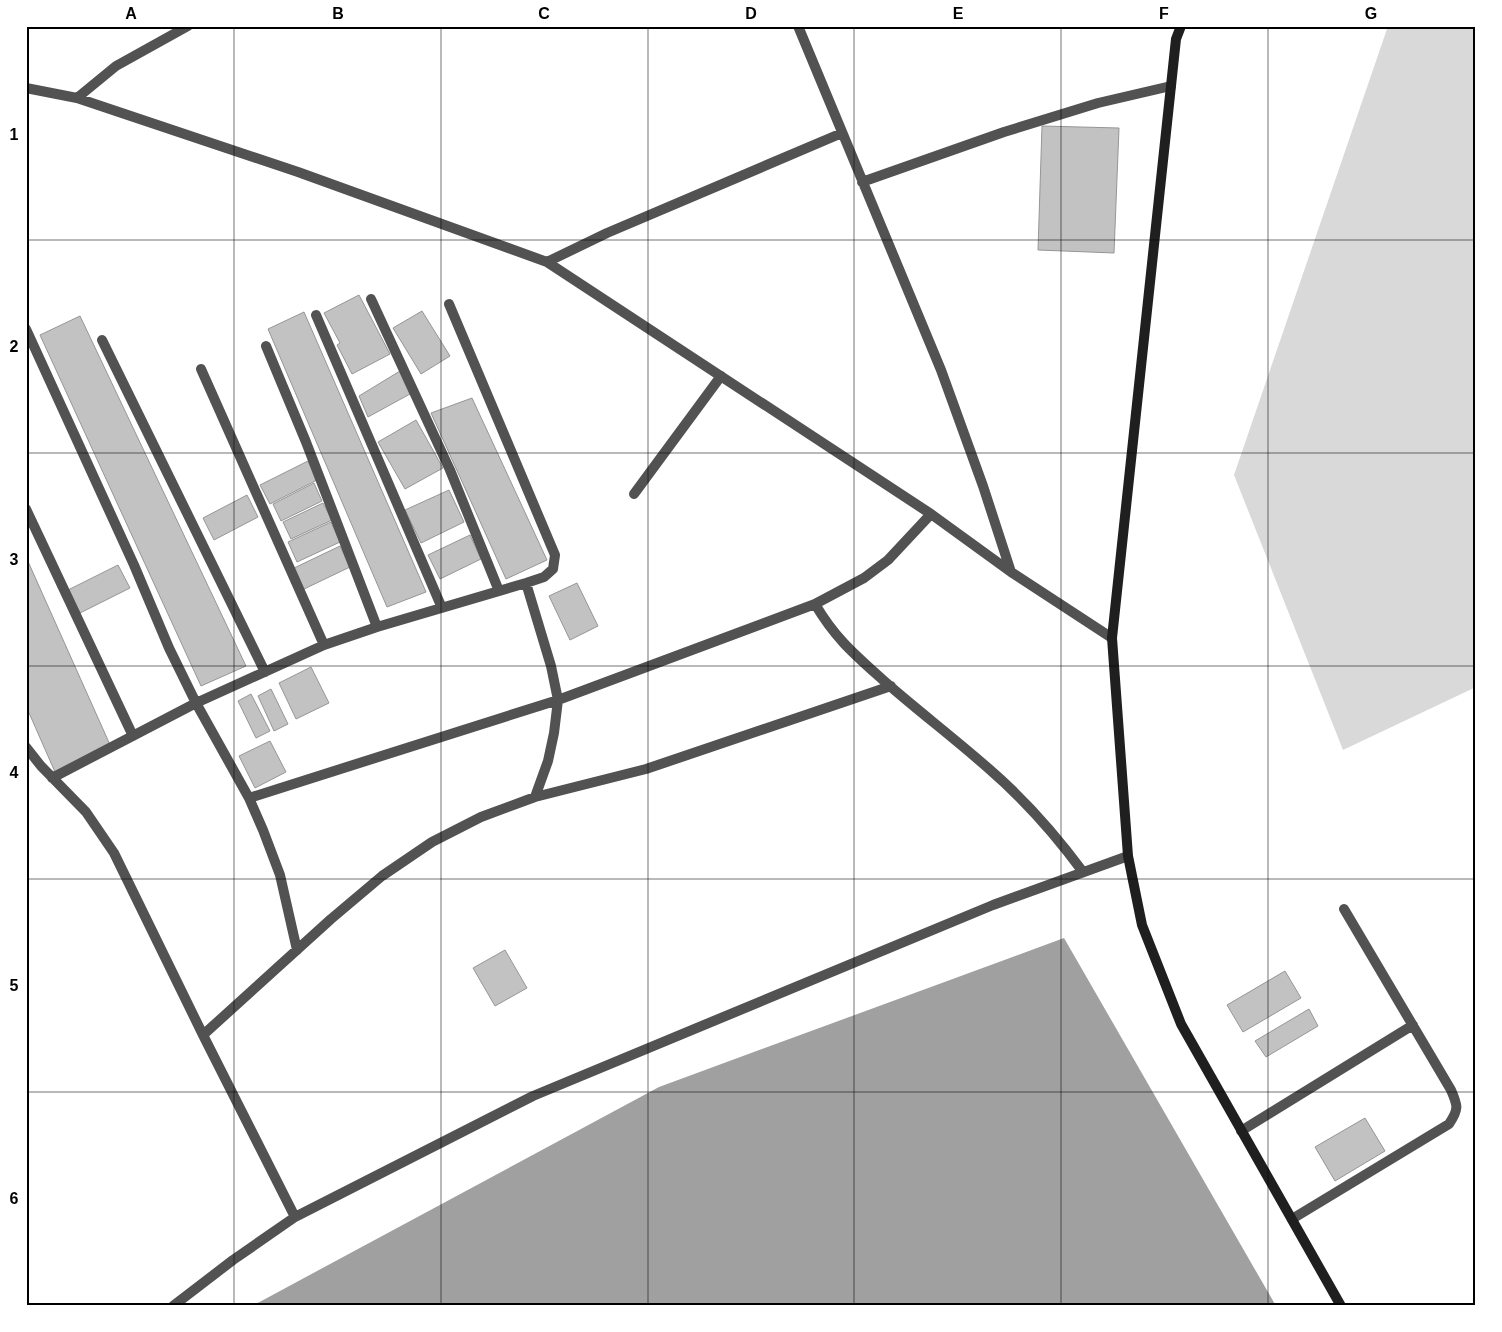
<svg xmlns="http://www.w3.org/2000/svg" width="1502" height="1332" font-family="Arial,sans-serif">
  <style>
    .green { fill: #d9d9d9 }
    .water { fill: #a0a0a0 }
    .building { fill: #c2c2c2; stroke: #969696 }
    .lines { fill: none; stroke-linecap: round; stroke-linejoin: round }
    .lane { stroke: #525252; stroke-width: 10 }
    .street { stroke: #525252; stroke-width: 10 }
    .secondary { stroke: #1f1f1f; stroke-width: 10 }
    .grid { fill: none; stroke: #000; stroke-width: 1; stroke-opacity: 0.55 }
    .neatline { fill: none; stroke: #000; stroke-width: 2 }
    .grid-label { font-size: 16px; text-anchor: middle; font-weight: bold; fill: #000 }
  </style>
  <rect width="100%" height="100%" fill="#fff"/>
  <path class="green" d="M1388 26H1476V687L1343 750 1234 475Z"/>
  <path class="water" d="M1064 938 1276 1306H252L659 1087Z"/>
  <path class="building" d="M1042 126 1119 128 1114 253 1038 250Z
    M359 295 390 354 352 374 337 345 340 343 324 313Z
    M422 311 450 356 421 374 393 328Z
    M304 312 426 592 387 607 268 329Z
    M80 316 246 666 201 686 40 335Z
    M400 371 410 394 368 417 359 396Z
    M472 398 547 560 506 579 431 413Z
    M416 420 443 468 405 489 378 442Z
    M308 461 317 480 270 504 260 485Z
    M314 483 322 501 281 521 273 504Z
    M449 490 464 522 421 543 405 510Z
    M247 495 258 517 214 540 203 518Z
    M323 503 332 520 291 539 283 522Z
    M331 522 340 542 297 562 288 542Z
    M470 535 481 559 440 579 428 555Z
    M340 546 350 567 302 590 292 569Z
    M26 557 111 747 55 772 26 706Z
    M118 565 130 588 80 613 68 590Z
    M577 583 598 626 570 640 549 596Z
    M311 667 329 703 296 719 279 683Z
    M271 689 288 724 274 731 258 696Z
    M251 694 270 731 256 738 238 701Z
    M270 741 286 772 255 788 239 756Z
    M505 950 527 988 495 1006 473 968Z
    M1285 971 1301 998 1243 1032 1227 1005Z
    M1309 1009 1318 1026 1266 1057 1255 1041Z
    M1365 1118 1385 1151 1335 1181 1315 1147Z"/>
  <g class="lines">
    <path class="lane" d="M634 494 721 376"/>
    <path class="street" d="M798 26 941 370 983 486 1011 572
      M26 88 77 98 298 172 547 262 931 514 1011 572 1112 638
      M77 98 116 66 188 26
      M862 182 1004 132 1098 103 1171 86
      M547 262 607 233 842 133
      M371 299 450 470 499 591
      M316 315 442 608
      M26 329 134 565 169 648 196 703 249 798 263 830 280 875 297 950
      M102 340 265 672
      M266 346 306 442 377 627
      M201 369 324 645
      M26 509 133 736
      M526 583 551 666 558 700 554 733 548 761 535 797
      M815 604C835 638 854 654 883 680 917 710 954 738 988 768 1024 799 1055 834 1083 872
      M26 747 41 766 86 812 114 853 203 1035 295 1217
      M52 778 196 703 324 645 377 627 526 583 544 577 553 569 555 555 449 304
      M249 798 558 700 815 604 864 578 888 560 931 514
      M203 1035 331 919 382 876 432 842 481 817 535 797 646 769 891 686
      M1241 1131 1413 1025
      M1292 1219 1449 1124C1459 1109 1458 1106 1451 1090L1344 909
      M173 1306 233 1260 295 1217 533 1096 993 905 1128 856"/>
    <path class="secondary" d="M1181 26 1176 39 1112 638 1128 856 1142 925 1181 1024 1341 1306"/>
  </g>
  <path class="grid" d="M234 26V1306M441 26V1306M648 26V1306M854 26V1306M1061 26V1306M1268 26V1306M26 240H1476M26 453H1476M26 666H1476M26 879H1476M26 1092H1476"/>
  <rect width="1502" height="1332" fill="none" stroke="#ffffff" stroke-width="55"/>
  <rect x="28" y="28" width="1446" height="1276" class="neatline"/>
  <g class="grid-label">
    <text x="131" y="19">A</text>
    <text x="338" y="19">B</text>
    <text x="544" y="19">C</text>
    <text x="751" y="19">D</text>
    <text x="958" y="19">E</text>
    <text x="1164" y="19">F</text>
    <text x="1371" y="19">G</text>
    <text x="14" y="140">1</text>
    <text x="14" y="352">2</text>
    <text x="14" y="565">3</text>
    <text x="14" y="778">4</text>
    <text x="14" y="991">5</text>
    <text x="14" y="1204">6</text>
  </g>
</svg>
